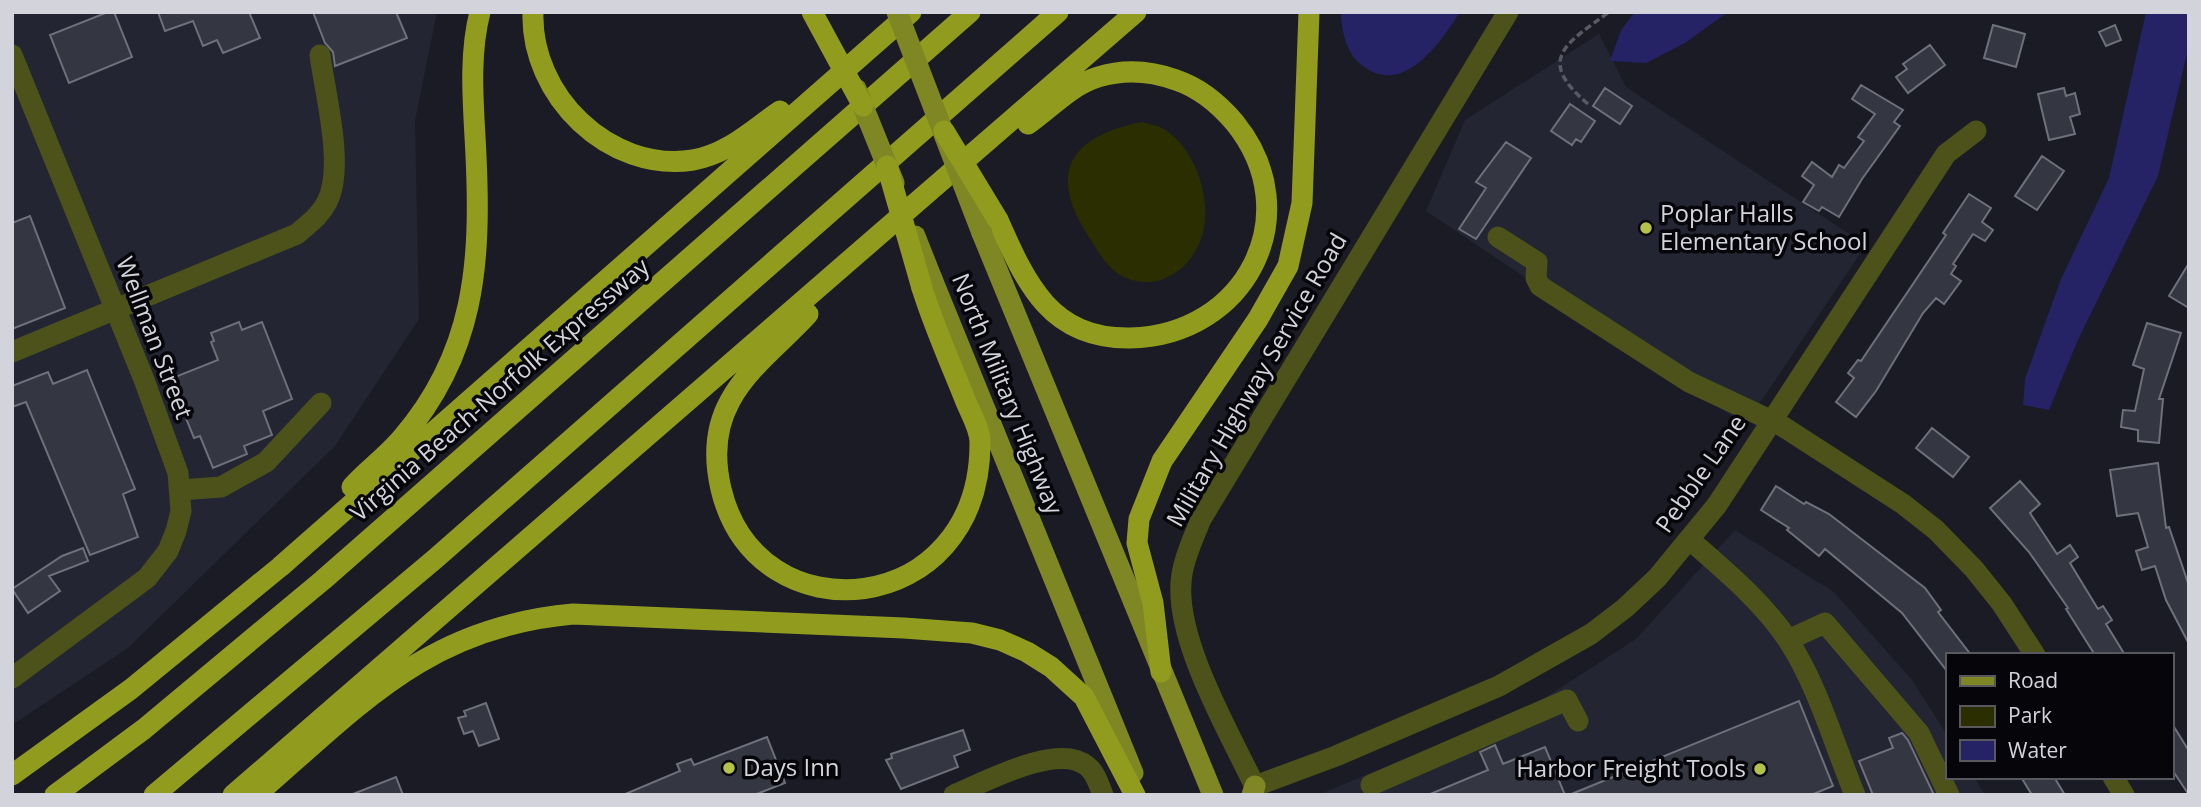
<svg xmlns="http://www.w3.org/2000/svg" width="2201" height="807" font-family="'Open Sans',sans-serif">
  <style>
    .built { fill: #232533 }
    .green { fill: #2b2f00 }
    .water { fill: #252266 }
    .building { fill: #343641; stroke: #6e707c; stroke-width: 2 }
    .lines { fill: none; stroke-linecap: round; stroke-linejoin: round }
    .path { stroke: #585962; stroke-width: 3.5; stroke-dasharray: 7 3.5; stroke-linecap: butt }
    .minor { stroke: #4c5219; stroke-width: 21 }
    .major { stroke: #7e8724; stroke-width: 21 }
    .highway { stroke: #919c1e; stroke-width: 21 }
    .major-bridge { stroke: #7e8724; stroke-width: 21 }
    .highway-bridge { stroke: #919c1e; stroke-width: 21 }
    .poi-dot { fill: #b5c249; stroke: #06060a; stroke-width: 2.5 }
    .labels { text-anchor: middle; stroke-width: 7; stroke-linejoin: round; paint-order: stroke }
    .poi-label { font-size: 24px; fill: #d3d4db; stroke: #06060a; text-anchor: start }
    .street-label { font-size: 24px; fill: #d3d4db; stroke: #06060a }
  </style>
  <rect width="100%" height="100%" fill="#1a1b25"/>
  <path class="built" d="M12 12H437L415 121 419 319 335 446 128 648 12 725Z
    M1599 34 1626 87 1866 245 1745 425 1426 211 1465 120Z
    M1735 530 1834 592 1912 680 1947 735V777H1974L1985 795H1318L1535 704 1636 639Z"/>
  <path class="green" d="M1142 122C1148 124 1157 125 1162 128 1196 147 1213 201 1202 236 1192 269 1158 293 1124 277 1108 270 1098 251 1089 237 1046 172 1071 136 1142 122Z"/>
  <path class="water" d="M1341 12H1460C1439 45 1401 100 1359 63 1346 51 1341 29 1341 12Z
    M1635 12H1728L1685 43 1646 63 1610 61 1621 30Z
    M2146 12H2189V45L2158 176 2077 342 2049 410 2023 405 2025 379 2061 279 2109 178Z"/>
  <path class="building" d="M108 12H114L132 57 69 83 50 35Z
    M158 12H249L260 38 223 53 217 40 203 46 193 21 165 31Z
    M313 12H396L407 38 335 66 333 52 325 43Z
    M1993 25 2025 34 2016 67 1984 58Z
    M2115 25 2121 40 2106 46 2099 32Z
    M1930 45 1945 65 1908 93 1896 77 1907 69 1903 64Z
    M1861 85 1903 110 1894 122 1900 126 1862 179 1839 217 1822 207 1819 211 1803 202 1814 185 1802 176 1812 162 1832 177 1839 165 1844 168 1864 141 1858 137 1875 114 1852 99Z
    M1605 88 1632 106 1620 124 1593 106Z
    M2064 88 2066 96 2075 93 2080 114 2070 117 2075 134 2049 140 2038 94Z
    M1570 104 1595 121 1581 142 1576 139 1572 145 1551 131Z
    M1506 142 1531 158 1476 239 1459 229 1486 188 1476 182Z
    M2042 156 2064 171 2037 210 2015 196Z
    M1969 194 1991 208 1982 222 1993 230 1985 241 1973 234 1953 264 1956 266 1951 274 1961 281 1944 304 1936 298 1923 313 1876 391 1856 417 1836 402 1854 378 1848 373 1858 360 1861 361 1946 235 1943 233Z
    M30 216 65 308 12 329V223Z
    M2189 263V308L2169 296Z
    M239 322 242 330 262 322 292 399 263 411 272 435 244 446 247 454 213 468 200 436 194 438 170 379 218 360 211 342 214 341 211 333Z
    M2147 323 2181 333 2159 399H2163L2159 443 2138 441V430L2121 427 2123 410 2135 411 2144 369 2133 365Z
    M87 370 135 489 123 494 138 537 90 555 26 402 12 407V386L48 372 53 384Z
    M1932 428 1969 457 1953 477 1916 448Z
    M2158 463 2166 528 2169 527 2189 586V644L2166 600 2155 566 2142 570 2136 551 2148 547 2138 513 2117 516 2110 470Z
    M2020 481 2040 504 2030 513 2057 554 2070 545 2078 557 2070 563 2098 609 2103 606 2112 620 2106 624 2125 655H2095L2066 609 2068 608 2029 552 1990 508Z
    M1776 486 1804 504 1806 502 1829 514 1925 588 1941 610 1938 612 1971 655H1947V671L1902 613 1825 549 1819 556 1787 530 1789 528 1761 510Z
    M83 548 88 561 49 576 60 591 28 613 12 589 62 556Z
    M1799 701 1833 786 1811 795H1569Z
    M486 703 499 739 479 746 473 731 464 734 458 718 466 716 464 711Z
    M2171 722 2189 751V795L2171 768Z
    M963 730 970 750 954 756 958 767 901 789 886 760 892 758 891 754Z
    M1902 733 1908 740 1934 795H1873L1859 761 1893 748 1889 738Z
    M767 737 785 783 754 795H623L680 771 677 764 691 759 694 765Z
    M1495 745 1503 764 1545 747 1565 795H1428L1488 770 1480 752Z
    M396 777 403 795H353V794Z
    M2021 777H2054L2065 795H2032Z"/>
  <g class="lines">
    <path class="path" d="M1588 104C1535 59 1566 44 1609 12"/>
    <path class="minor" d="M12 55 143 377 178 473 181 511 176 531 168 551 147 578 12 678
      M1498 237 1537 262 1536 278 1540 286 1689 382 1779 424 1903 504 1936 530 1974 569 2002 604 2035 655
      M12 352 297 234C308 224 320 216 327 202 345 167 325 94 320 55
      M181 490 221 487 266 462 321 403
      M1690 540C1724 570 1763 602 1788 640 1818 686 1834 744 1855 795
      M1788 640 1825 623 1919 733 1949 795
      M2113 777 2124 795
      M1371 785 1567 700 1578 721
      M1255 786 1336 756 1499 686 1591 634 1625 608 1657 578 1717 505 1946 154 1976 131
      M954 795C985 782 1058 742 1087 766 1096 773 1099 785 1103 795
      M1259 795C1233 738 1171 637 1182 574 1185 555 1194 537 1201 519L1508 12"/>
    <path class="major" d="M982 233 1213 795
      M932 279 1133 773
      M1252 795 1255 786"/>
    <path class="highway" d="M533 12C530 95 609 173 693 160 728 154 752 130 780 111
      M998 220C1026 283 1050 339 1130 338 1245 336 1309 215 1235 123 1219 104 1200 88 1176 80 1151 71 1124 69 1098 77 1071 85 1050 109 1028 124
      M808 314C783 342 748 367 730 401 715 428 714 459 721 489 757 640 981 619 980 442 980 429 971 414 966 402 951 364 934 327 922 288
      M352 487C367 470 387 456 402 438 475 353 481 263 476 156 474 110 468 58 480 12
      M1161 672 1153 603 1137 543 1139 519 1162 461 1258 319 1288 266 1302 203 1309 12
      M12 775 131 689 280 567 911 12
      M55 795 144 729 323 580 970 12
      M154 795 435 559 1058 12
      M233 795 1136 12
      M256 795C360 705 427 627 573 614L904 628 972 633 1000 640 1027 652 1051 667 1084 697 1135 795"/>
    <path class="major-bridge" d="M897 12 982 233
      M856 89 894 183
      M915 236 932 279"/>
    <path class="highway-bridge" d="M812 12 863 106
      M944 131 998 220
      M887 166 922 288"/>
  </g>
  <g class="poi-dot">
    <circle cx="1646" cy="228" r="7"/>
    <circle cx="729" cy="768" r="7"/>
    <circle cx="1760" cy="769" r="7"/>
  </g>
  <g class="labels">
    <g class="poi-label">
      <text x="1660" y="222">Poplar Halls<tspan x="1660" dy="28">Elementary School</tspan></text>
      <text x="743" y="776">Days Inn</text>
      <text x="1746" y="777" text-anchor="end">Harbor Freight Tools</text>
    </g>
    <g class="street-label">
      <text transform="translate(154 338) rotate(69)" y="8">Wellman Street</text>
      <text transform="translate(1257 380) rotate(-60)" y="8">Military Highway Service Road</text>
      <text transform="translate(500 390) rotate(-41)" y="8">Virginia Beach-Norfolk Expressway</text>
      <text transform="translate(1007 394) rotate(68)" y="8">North Military Highway</text>
      <text transform="translate(1701 474) rotate(-55)" y="8">Pebble Lane</text>
    </g>
  </g>
  <rect width="2201" height="807" fill="none" stroke="#d3d4db" stroke-width="28"/>
  <rect x="1946" y="653" width="228" height="126" fill="#06060a" stroke="#58585e" stroke-width="2"/>
  <rect x="1960" y="676" width="35" height="10" fill="#7e8724" stroke="#58585e" stroke-width="2"/>
  <text x="2008" y="688" font-size="21" fill="#d3d4db">Road</text>
  <rect x="1960" y="706" width="35" height="21" fill="#2b2f00" stroke="#58585e" stroke-width="2"/>
  <text x="2008" y="723" font-size="21" fill="#d3d4db">Park</text>
  <rect x="1960" y="740" width="35" height="21" fill="#252266" stroke="#58585e" stroke-width="2"/>
  <text x="2008" y="758" font-size="21" fill="#d3d4db">Water</text>
</svg>
